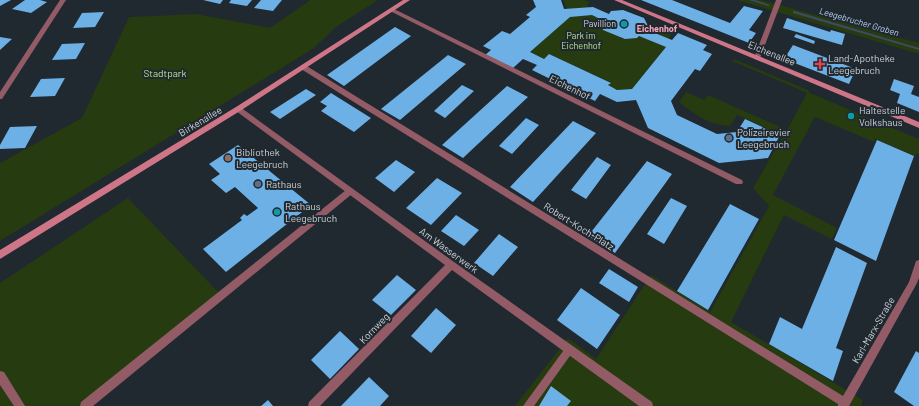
<svg xmlns="http://www.w3.org/2000/svg" width="919" height="406" font-family="Barlow,sans-serif">
  <style>
    .green { fill: #263b10 }
    .lines { fill: none; stroke-linecap: round; stroke-linejoin: round }
    .stream { fill: #3e4a5f; fill-rule: evenodd }
    .building { fill: #6cb0e6; fill-rule: evenodd }
    .lane { fill: #925b65; fill-rule: evenodd }
    .street { fill: #925b65; fill-rule: evenodd }
    .secondary { fill: #ce7687; fill-rule: evenodd }
    .culture-dot { fill: #0f9aa8; stroke: #202830; stroke-width: 1.5 }
    .health-dot { fill: #e0444e; stroke: #202830; stroke-width: 1.5 }
    .service-dot { fill: #5c6f8a; stroke: #202830; stroke-width: 1.5 }
    .education-dot { fill: #8d6e63; stroke: #202830; stroke-width: 1.5 }
    .labels { text-anchor: middle; stroke-width: 4; stroke-linejoin: round; paint-order: stroke }
    .far-water-label { font-size: 9px; font-style: italic; fill: #b7d2f3; stroke: #202830 }
    .far-poi-label { font-size: 9px; fill: #cdd3d8; stroke: #202830; text-anchor: end }
    .far-neighbourhood-label { font-size: 9px; font-weight: bold; fill: #f7a5bb; stroke: #202830 }
    .far-park-label { font-size: 9px; fill: #b2e586; stroke: #202830 }
    .street-label { font-size: 10px; fill: #cdd3d8; stroke: #202830 }
    .poi-label { font-size: 10px; fill: #cdd3d8; stroke: #202830; text-anchor: start }
    .park-label { font-size: 10px; fill: #b2e586; stroke: #202830 }
  </style>
  <rect width="100%" height="100%" fill="#202830"/>
  <path class="green" d="M310 0H378L336 27 314 48 0 241V163L82 118 129 17 196 14 270 28Z
    M563 0H585L590 2 587 5 593 16 602 20 600 22 603 30 643 37 654 24 674 32 662 45 666 47 632 89 617 90 608 85 610 82 549 54 544 59 530 52 571 16Z
    M737 0H761L919 43V54Z
    M734 59 808 90 810 93 919 139V154L917 153 915 156 875 139 874 142 815 117 773 195 837 228 832 239 784 215 731 322 863 400 861 406H515L568 338 596 359 651 275 710 312 769 206 753 188 783 136 737 115 730 126C709 125 695 115 679 102L686 92 704 100 708 95 787 130 807 93 732 61Z
    M128 198 221 295 81 406H0V283Z"/>
  <g class="lines">
    <path class="stream" d="M749 0H755L770 5 768 6Z
      M793 11H795L919 48V50L793 13Z"/>
  </g>
  <path class="building" d="M0 0H11L0 6Z
    M25 0H40L47 2 31 13 12 9Z
    M203 0H223L220 4Z
    M231 0H252L247 6 229 3Z
    M261 0H282L273 11 254 8Z
    M533 0H561L564 9 593 7 609 14 611 11 623 10 644 18 648 26 645 29 672 40 678 33 707 45 703 50 712 54 700 71 695 69 671 101 677 115 717 134 737 132 745 119 780 135 768 158 719 163 648 128 636 100 617 102 600 94 595 101 532 70 537 65 523 59 513 68 485 55 491 50 483 46 502 31 510 34 530 17 526 15 536 7ZM592 15 602 20 600 22 603 30 625 39 637 38 639 36 666 47 632 89 617 90 608 85 611 83 549 54 544 59 530 52 570 17Z
    M641 0H672L730 23 744 6 763 11 749 30 756 33 749 43Z
    M104 12 95 27 73 28 82 13Z
    M787 18 830 32 831 30 845 34 842 45 783 28Z
    M395 27 411 36 344 86 327 75Z
    M796 34 815 41 814 44 794 37Z
    M0 37 12 39 0 50Z
    M85 43 76 59 52 60 62 44Z
    M793 45 856 69 849 84 784 59Z
    M448 55 466 64 400 120 381 109Z
    M65 78 55 96 30 97 41 79Z
    M894 79 914 86 911 94 919 97V112L897 103 900 94 890 90Z
    M462 85 474 91 445 118 434 111Z
    M507 86 528 97 463 158 442 145Z
    M306 89 316 95 280 119 270 112Z
    M331 93 371 118 354 132 321 111 327 106 320 102Z
    M526 118 539 125 512 154 499 146Z
    M573 121 596 133 533 202 510 187Z
    M37 126 25 148 0 149V145L10 127Z
    M877 140 914 156 876 261 834 240Z
    M238 145 311 205 226 272 203 249 242 220 240 218 244 214 247 216 258 208 235 187 226 193 211 180 220 174 209 164Z
    M597 157 611 165 586 199 571 190Z
    M396 160 415 172 394 192 375 178Z
    M647 161 672 174 615 253 588 236Z
    M437 178 462 193 431 225 406 208Z
    M671 198 687 206 664 244 647 234Z
    M730 204 759 219 708 310 677 291Z
    M456 215 479 230 464 246 441 231Z
    M499 234 518 247 493 276 474 263Z
    M836 247 867 263 836 348 843 351 833 381 769 344 780 317 802 329Z
    M609 269 638 287 629 302 599 283Z
    M397 275 416 290 391 315 372 300Z
    M581 288 620 315 597 349 557 320Z
    M436 308 456 325 431 353 411 336Z
    M340 331 359 349 330 379 311 360Z
    M916 351 919 353V406H914L894 392Z
    M369 377 389 396 380 406H341Z
    M551 386 571 401 567 406H539Z
    M268 400 273 406H261Z"/>
  <g class="lines">
    <path class="lane" d="M349 189 352 190 353 192 352 194 93 406H80L81 402 346 190Z
      M569 345 572 347 574 350 572 353 534 406H523L566 347Z
      M0 371 4 372 25 406H14L0 385Z"/>
    <path class="street" d="M60 0H66L2 99H0V92Z
      M776 0H782L760 58 757 60 755 59 754 58Z
      M392 8 742 180 743 182 742 184H736L390 11 389 10Z
      M301 65H305L843 396 909 282 916 261 919 260V278L917 283 849 406H838V404L301 69Z
      M236 107H240L454 262 652 402 653 406H639L452 270 320 406H308L309 402 445 265 236 111 235 109Z"/>
    <path class="secondary" d="M403 0H410L240 111 0 259V250L236 107Z
      M614 0H622L919 122V128Z"/>
  </g>
  <g class="culture-dot">
    <circle cx="624" cy="24" r="4"/>
    <circle cx="851" cy="116" r="4"/>
    <circle cx="277" cy="212" r="4"/>
  </g>
  <path class="health-dot" d="M818 58h4v4h4v4h-4v4h-4v-4h-4v-4h4z"/>
  <g class="service-dot">
    <circle cx="729" cy="138" r="4"/>
    <circle cx="258" cy="184" r="4"/>
  </g>
  <circle class="education-dot" cx="228" cy="158" r="4"/>
  <g class="labels">
    <g class="far-water-label">
      <text transform="translate(859 22) rotate(16)" y="3">Leegebrucher Graben</text>
    </g>
    <g class="far-poi-label">
      <text x="616" y="27">Pavillion</text>
    </g>
    <g class="far-neighbourhood-label">
      <text x="657" y="32">Eichenhof</text>
    </g>
    <g class="far-park-label">
      <text x="581" y="39">Park im<tspan x="581" dy="10">Eichenhof</tspan></text>
    </g>
    <g class="street-label">
      <text transform="translate(772 53) rotate(22)" y="4">Eichenallee</text>
      <text transform="translate(570 87) rotate(26)" y="4">Eichenhof</text>
      <text transform="translate(200 121) rotate(-31)" y="4">Birkenallee</text>
      <text transform="translate(579 226) rotate(32)" y="4">Robert-Koch-Platz</text>
      <text transform="translate(449 250) rotate(36)" y="4">Am Wasserwerk</text>
      <text transform="translate(374 328) rotate(-46)" y="4">Kornweg</text>
      <text transform="translate(873 330) rotate(-60)" y="4">Karl-Marx-Straße</text>
    </g>
    <g class="poi-label">
      <text x="828" y="62">Land-Apotheke<tspan x="828" dy="12">Leegebruch</tspan></text>
      <text x="859" y="114">Haltestelle<tspan x="859" dy="12">Volkshaus</tspan></text>
      <text x="737" y="136">Polizeirevier<tspan x="737" dy="12">Leegebruch</tspan></text>
      <text x="236" y="156">Bibliothek<tspan x="236" dy="12">Leegebruch</tspan></text>
      <text x="266" y="188">Rathaus</text>
      <text x="285" y="210">Rathaus<tspan x="285" dy="12">Leegebruch</tspan></text>
    </g>
    <g class="park-label">
      <text x="165" y="77">Stadtpark</text>
    </g>
  </g>
</svg>
